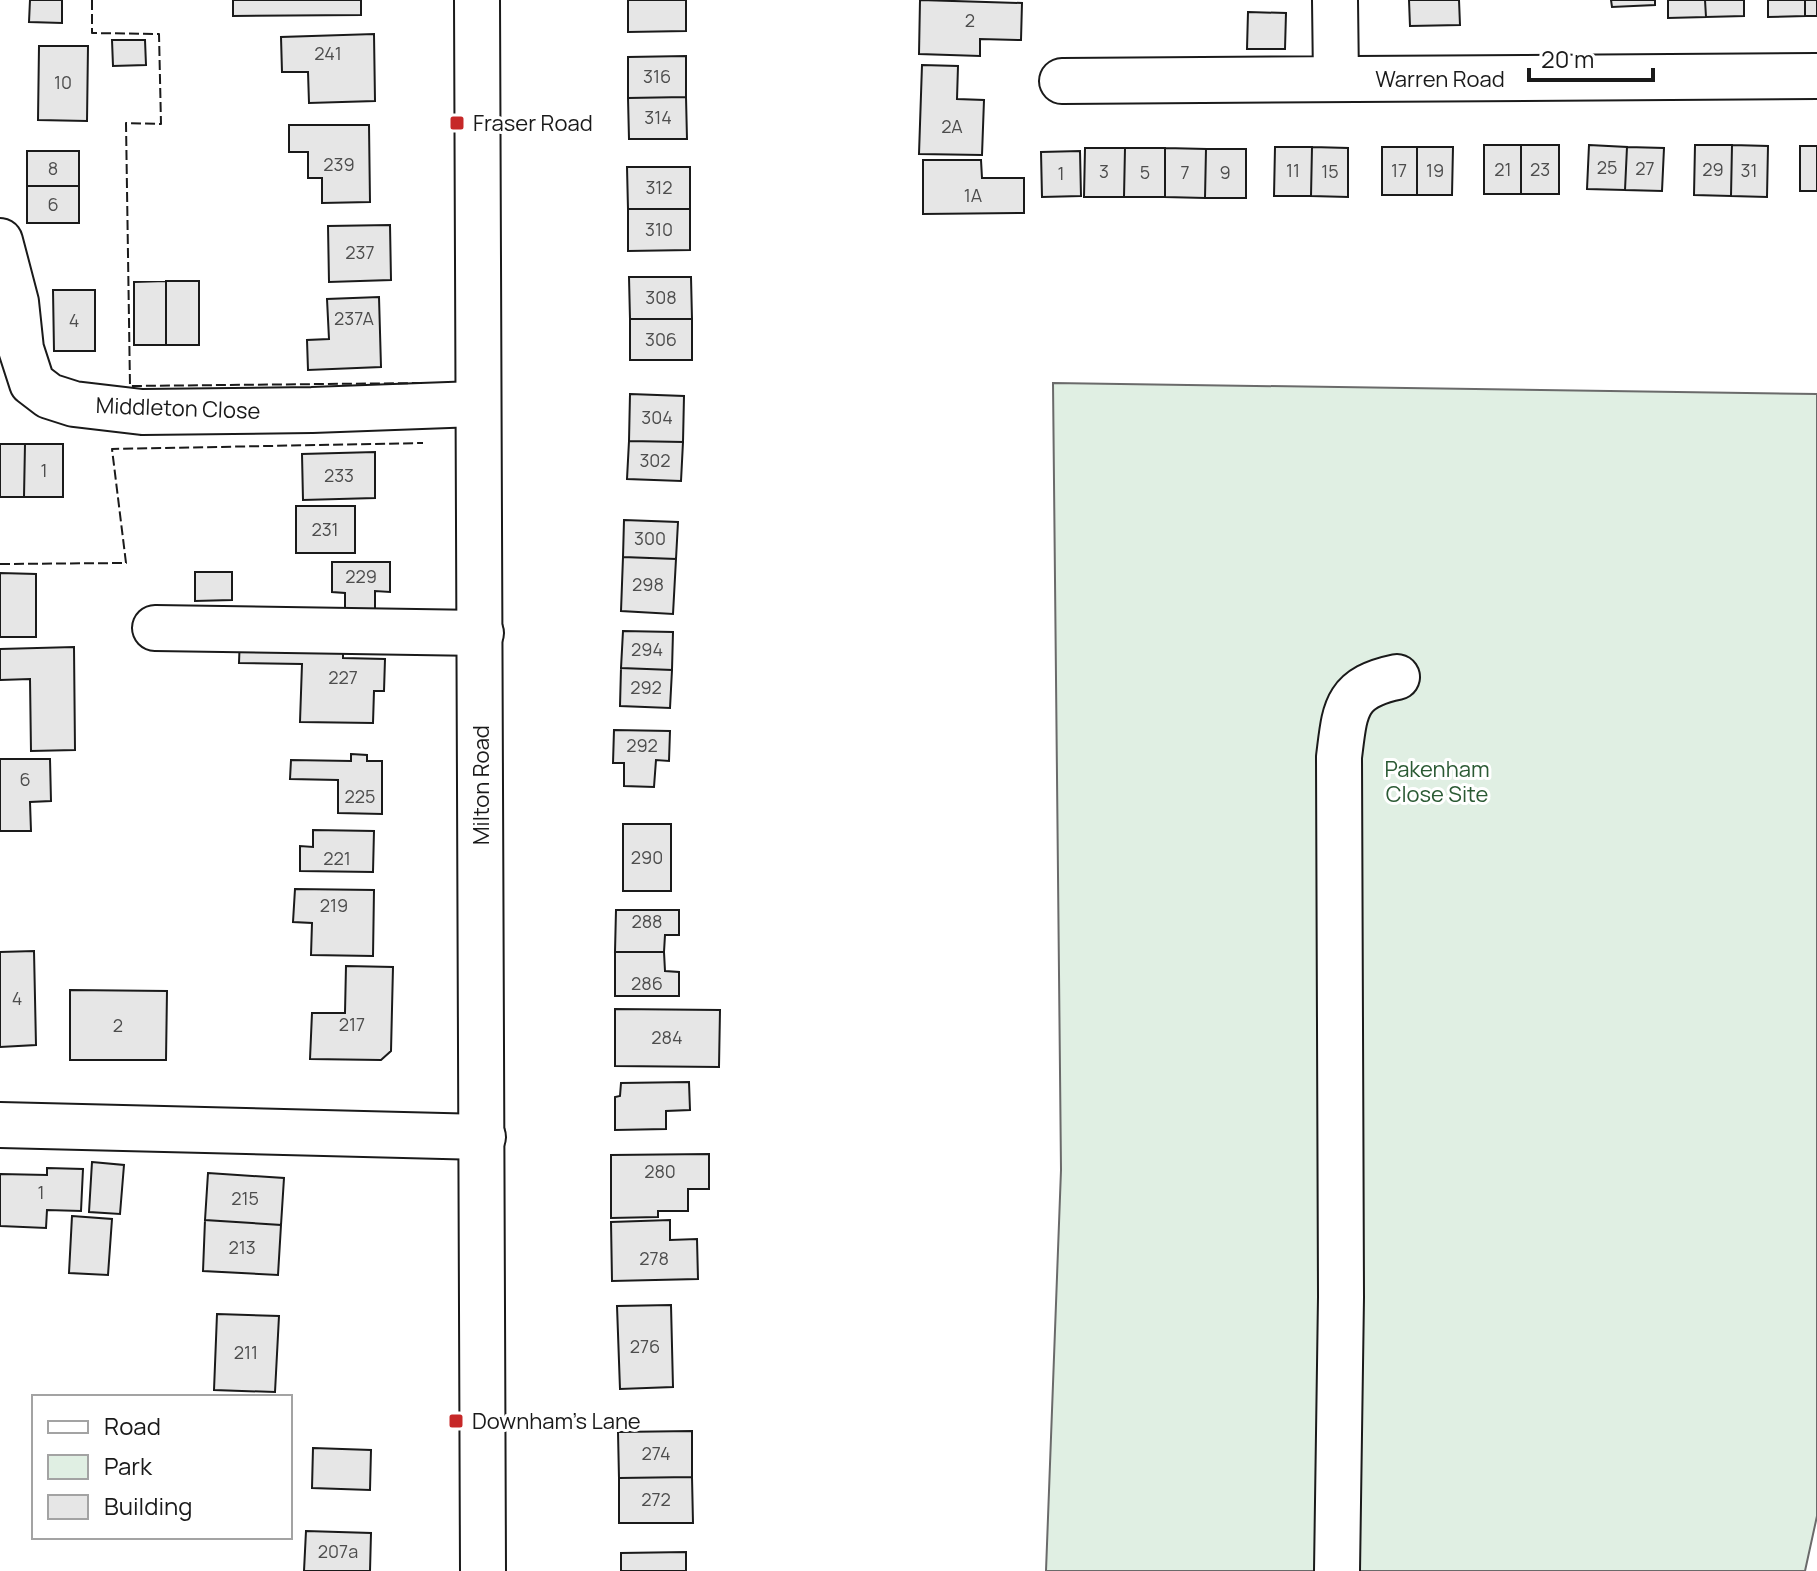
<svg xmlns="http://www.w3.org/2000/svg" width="1817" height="1571" font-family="Manrope,sans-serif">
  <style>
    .green { fill: #e0efe3; stroke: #6a6a6a; stroke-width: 2 }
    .building { fill: #e6e6e6; stroke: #1a1a1a; stroke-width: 2 }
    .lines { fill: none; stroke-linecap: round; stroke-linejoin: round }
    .minor-casing { stroke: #1a1a1a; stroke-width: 48 }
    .major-casing { stroke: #1a1a1a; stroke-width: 48 }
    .minor { stroke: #fff; stroke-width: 44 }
    .major { stroke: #fff; stroke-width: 44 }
    .fence { stroke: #1a1a1a; stroke-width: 2; stroke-dasharray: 10 4; stroke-linecap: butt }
    .poi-dot { fill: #c62828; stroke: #fff; stroke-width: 3 }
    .labels { text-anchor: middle; stroke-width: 6; stroke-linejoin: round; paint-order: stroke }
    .number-label { font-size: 18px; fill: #4d4d4d }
    .street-label { font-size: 22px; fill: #1a1a1a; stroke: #fff }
    .poi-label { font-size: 22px; fill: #1a1a1a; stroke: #fff; text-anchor: start }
    .park-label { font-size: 22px; fill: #2b5a34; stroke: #fff }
  </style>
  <rect width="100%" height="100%" fill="#fff"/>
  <path class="green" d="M1053 383 1817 394V1516L1805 1571H1046L1061 1170Z"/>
  <path class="building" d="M30 0H62V23L29 22Z
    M233 0H361V15L233 16Z
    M628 0H686V31L628 32Z
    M920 0 1022 3 1021 40 980 39V56L919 54Z
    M1409 0H1459L1460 25 1410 26Z
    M1611 0H1655V5L1612 7Z
    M1668 0H1705L1706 17 1668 18Z
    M1705 0H1744V16L1706 17Z
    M1768 0H1805V16L1768 17Z
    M1805 0H1817V16H1805Z
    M1248 12 1286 13 1285 49H1247Z
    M374 34 375 101 309 103 308 72H282L281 37Z
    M112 40H145L146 65 113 66Z
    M39 46H88L87 121 38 120Z
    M686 56V97L628 98V57Z
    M922 65 958 66 957 99 984 100 982 155 919 154Z
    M686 97 687 139H629L628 98Z
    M289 125H369L370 202 322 203V178H308V152H289Z
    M1484 145H1521V194H1484Z
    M1521 145H1559V194H1521Z
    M1589 145 1627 147 1625 190 1587 189Z
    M1695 145H1732L1731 196 1694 195Z
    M1732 145 1768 146 1767 197 1731 196Z
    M1800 146H1817V191H1800Z
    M1275 147H1312L1311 196H1274Z
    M1312 147 1348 148V197L1311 196Z
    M1382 147H1417V195H1382Z
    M1417 147H1453L1452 195H1417Z
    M1627 147 1664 148 1662 191 1625 190Z
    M1085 148H1125L1124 197H1084Z
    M1125 148H1165V197H1124Z
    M1165 148 1206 149 1205 198 1165 197Z
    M1206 149H1246V198H1205Z
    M27 151H79V186H27Z
    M1080 151 1081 196 1042 197 1041 152Z
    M923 160H981L982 178H1024V213L923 214Z
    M627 167H690V209H628Z
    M27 186H79V223H27Z
    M628 209H690V250L628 251Z
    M390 225 391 280 329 282 328 226Z
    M629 277H691L692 319H630Z
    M166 281V345H134V282Z
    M166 281H199V345H166Z
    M53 290H95V351H54Z
    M379 297 381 367 308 370 307 340 329 339 327 299Z
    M630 319H692V360H630Z
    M630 394 684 396 683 442 629 441Z
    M629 441 683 442 681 481 627 479Z
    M0 444H25L24 497H0Z
    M25 444H63V497H24Z
    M375 452V498L303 500 302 454Z
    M296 506H355V553H296Z
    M624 520 678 522 676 559 623 557Z
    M623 557 676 559 673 614 621 611Z
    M332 562H390V592L375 591V614L345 613V593L332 592Z
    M195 572H232V600L195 601Z
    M0 573 36 574V637H0Z
    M623 631 673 632 672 670 621 668Z
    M240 635 343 636V658L385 659 384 691H374L373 723 300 722 302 664 239 663Z
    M74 647 75 750 31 751 30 679 0 680V649Z
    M621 668 672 670 670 708 620 706Z
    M614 730 670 731 669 761 656 760 654 787 624 786V763H613Z
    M351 754 367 755V761H382V814L338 813V780L290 779 291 760 351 761Z
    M0 759H50L51 801 30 802 31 831H0Z
    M623 824H671V891H623Z
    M313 830 374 831 373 872 300 871V846L313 847Z
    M295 889 374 890 373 956 311 955 312 923 293 922Z
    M616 910H679V935H665L664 952H615Z
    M34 951 36 1045 0 1047V952Z
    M615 952H664L665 971 679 972V996H615Z
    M346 966 393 967 391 1051 381 1060 310 1059 312 1013H345Z
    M70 990 167 991 166 1060H70Z
    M615 1009 720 1010 719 1067 615 1066Z
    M689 1082 690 1110 666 1111V1129L615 1130V1097L620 1096 621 1083Z
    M709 1154V1189H688V1211H658V1217L611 1218V1155Z
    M92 1162 124 1165 120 1214 89 1212Z
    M47 1168 83 1169 81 1211 47 1210 46 1228 0 1226V1174L47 1175Z
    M208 1173 284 1178 281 1225 205 1220Z
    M72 1216 112 1219 108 1275 69 1273Z
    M205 1220 281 1225 278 1275 203 1271Z
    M670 1220V1240L697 1239 698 1279 612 1281 611 1222Z
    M671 1305 673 1387 620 1389 617 1306Z
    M217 1314 279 1316 275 1392 214 1390Z
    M692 1431V1477L619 1478 618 1432Z
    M313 1448 371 1450 370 1490 312 1488Z
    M692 1477 693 1523H619V1478Z
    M306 1531 371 1533 370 1571H304Z
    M686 1552V1571H621V1553Z"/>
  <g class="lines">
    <g class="minor-casing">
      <path id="minor" d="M1335 0 1336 79
        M1062 81 1817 76
        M0 241 16 302 21 349 32 383 49 396 74 404 142 412 312 410 476 404
        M155 628 481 633
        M0 1125 483 1137
        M1337 1571 1341 1297 1339 757C1345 710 1344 688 1397 677"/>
    </g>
    <g class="major-casing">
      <path id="major" d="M477 0C476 524 484 1047 483 1571"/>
    </g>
    <use href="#minor" class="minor"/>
    <use href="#major" class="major"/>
    <path class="fence" d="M92 0V33L159 34 161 124 126 123 130 386 422 383
      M0 564 126 563 112 449 423 443"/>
  </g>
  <g class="poi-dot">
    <rect x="449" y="115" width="16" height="16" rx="4"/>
    <rect x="448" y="1413" width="16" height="16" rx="4"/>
  </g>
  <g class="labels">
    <g class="number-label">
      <text x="970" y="27">2</text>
      <text x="328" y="60">241</text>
      <text x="657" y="83">316</text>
      <text x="63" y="89">10</text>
      <text x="658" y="124">314</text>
      <text x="952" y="133">2A</text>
      <text x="339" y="171">239</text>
      <text x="1607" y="174">25</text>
      <text x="53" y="175">8</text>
      <text x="1645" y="175">27</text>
      <text x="1503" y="176">21</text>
      <text x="1540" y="176">23</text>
      <text x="1713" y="176">29</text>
      <text x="1293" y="177">11</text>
      <text x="1399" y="177">17</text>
      <text x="1435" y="177">19</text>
      <text x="1749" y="177">31</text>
      <text x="1104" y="178">3</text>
      <text x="1330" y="178">15</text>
      <text x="1145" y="179">5</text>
      <text x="1185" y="179">7</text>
      <text x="1225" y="179">9</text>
      <text x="1061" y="180">1</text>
      <text x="659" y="194">312</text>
      <text x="973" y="202">1A</text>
      <text x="53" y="211">6</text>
      <text x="659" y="236">310</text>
      <text x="360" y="259">237</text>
      <text x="661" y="304">308</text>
      <text x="354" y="325">237A</text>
      <text x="74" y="327">4</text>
      <text x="661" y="346">306</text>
      <text x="657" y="424">304</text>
      <text x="655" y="467">302</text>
      <text x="44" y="477">1</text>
      <text x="339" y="482">233</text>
      <text x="325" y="536">231</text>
      <text x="650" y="545">300</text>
      <text x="361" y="583">229</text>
      <text x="648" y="591">298</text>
      <text x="647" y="656">294</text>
      <text x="343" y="684">227</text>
      <text x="646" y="694">292</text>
      <text x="642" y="752">292</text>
      <text x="25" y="786">6</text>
      <text x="360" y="803">225</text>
      <text x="647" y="864">290</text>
      <text x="337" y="865">221</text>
      <text x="334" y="912">219</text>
      <text x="647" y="928">288</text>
      <text x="647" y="990">286</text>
      <text x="17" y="1005">4</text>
      <text x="352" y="1031">217</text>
      <text x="118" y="1032">2</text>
      <text x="667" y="1044">284</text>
      <text x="660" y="1178">280</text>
      <text x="41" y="1199">1</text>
      <text x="245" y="1205">215</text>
      <text x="242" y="1254">213</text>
      <text x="654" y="1265">278</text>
      <text x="645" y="1353">276</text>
      <text x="246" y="1359">211</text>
      <text x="656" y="1460">274</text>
      <text x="656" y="1506">272</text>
      <text x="338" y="1558">207a</text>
    </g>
    <g class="street-label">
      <text x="1440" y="87">Warren Road</text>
      <text transform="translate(178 408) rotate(2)" y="8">Middleton Close</text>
      <text transform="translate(481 785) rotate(-90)" y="8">Milton Road</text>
    </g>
    <g class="poi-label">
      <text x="473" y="131">Fraser Road</text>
      <text x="472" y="1429">Downham's Lane</text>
    </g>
    <g class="park-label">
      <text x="1437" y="777">Pakenham<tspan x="1437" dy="25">Close Site</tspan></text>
    </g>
  </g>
  <rect x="32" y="1395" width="260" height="144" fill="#ffffff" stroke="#a3a3a3" stroke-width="2"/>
  <rect x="48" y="1421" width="40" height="12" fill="#ffffff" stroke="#a3a3a3" stroke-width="2"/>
  <text x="104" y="1435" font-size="24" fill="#1a1a1a">Road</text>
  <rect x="48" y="1455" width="40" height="24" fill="#e0efe3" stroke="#a3a3a3" stroke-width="2"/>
  <text x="104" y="1475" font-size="24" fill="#1a1a1a">Park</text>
  <rect x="48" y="1495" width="40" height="24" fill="#e6e6e6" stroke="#a3a3a3" stroke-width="2"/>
  <text x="104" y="1515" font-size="24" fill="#1a1a1a">Building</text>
  <path d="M1529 68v12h124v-12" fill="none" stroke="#1a1a1a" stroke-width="4"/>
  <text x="1541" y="68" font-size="24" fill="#1a1a1a" stroke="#ffffff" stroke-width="6" paint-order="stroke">20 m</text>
</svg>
